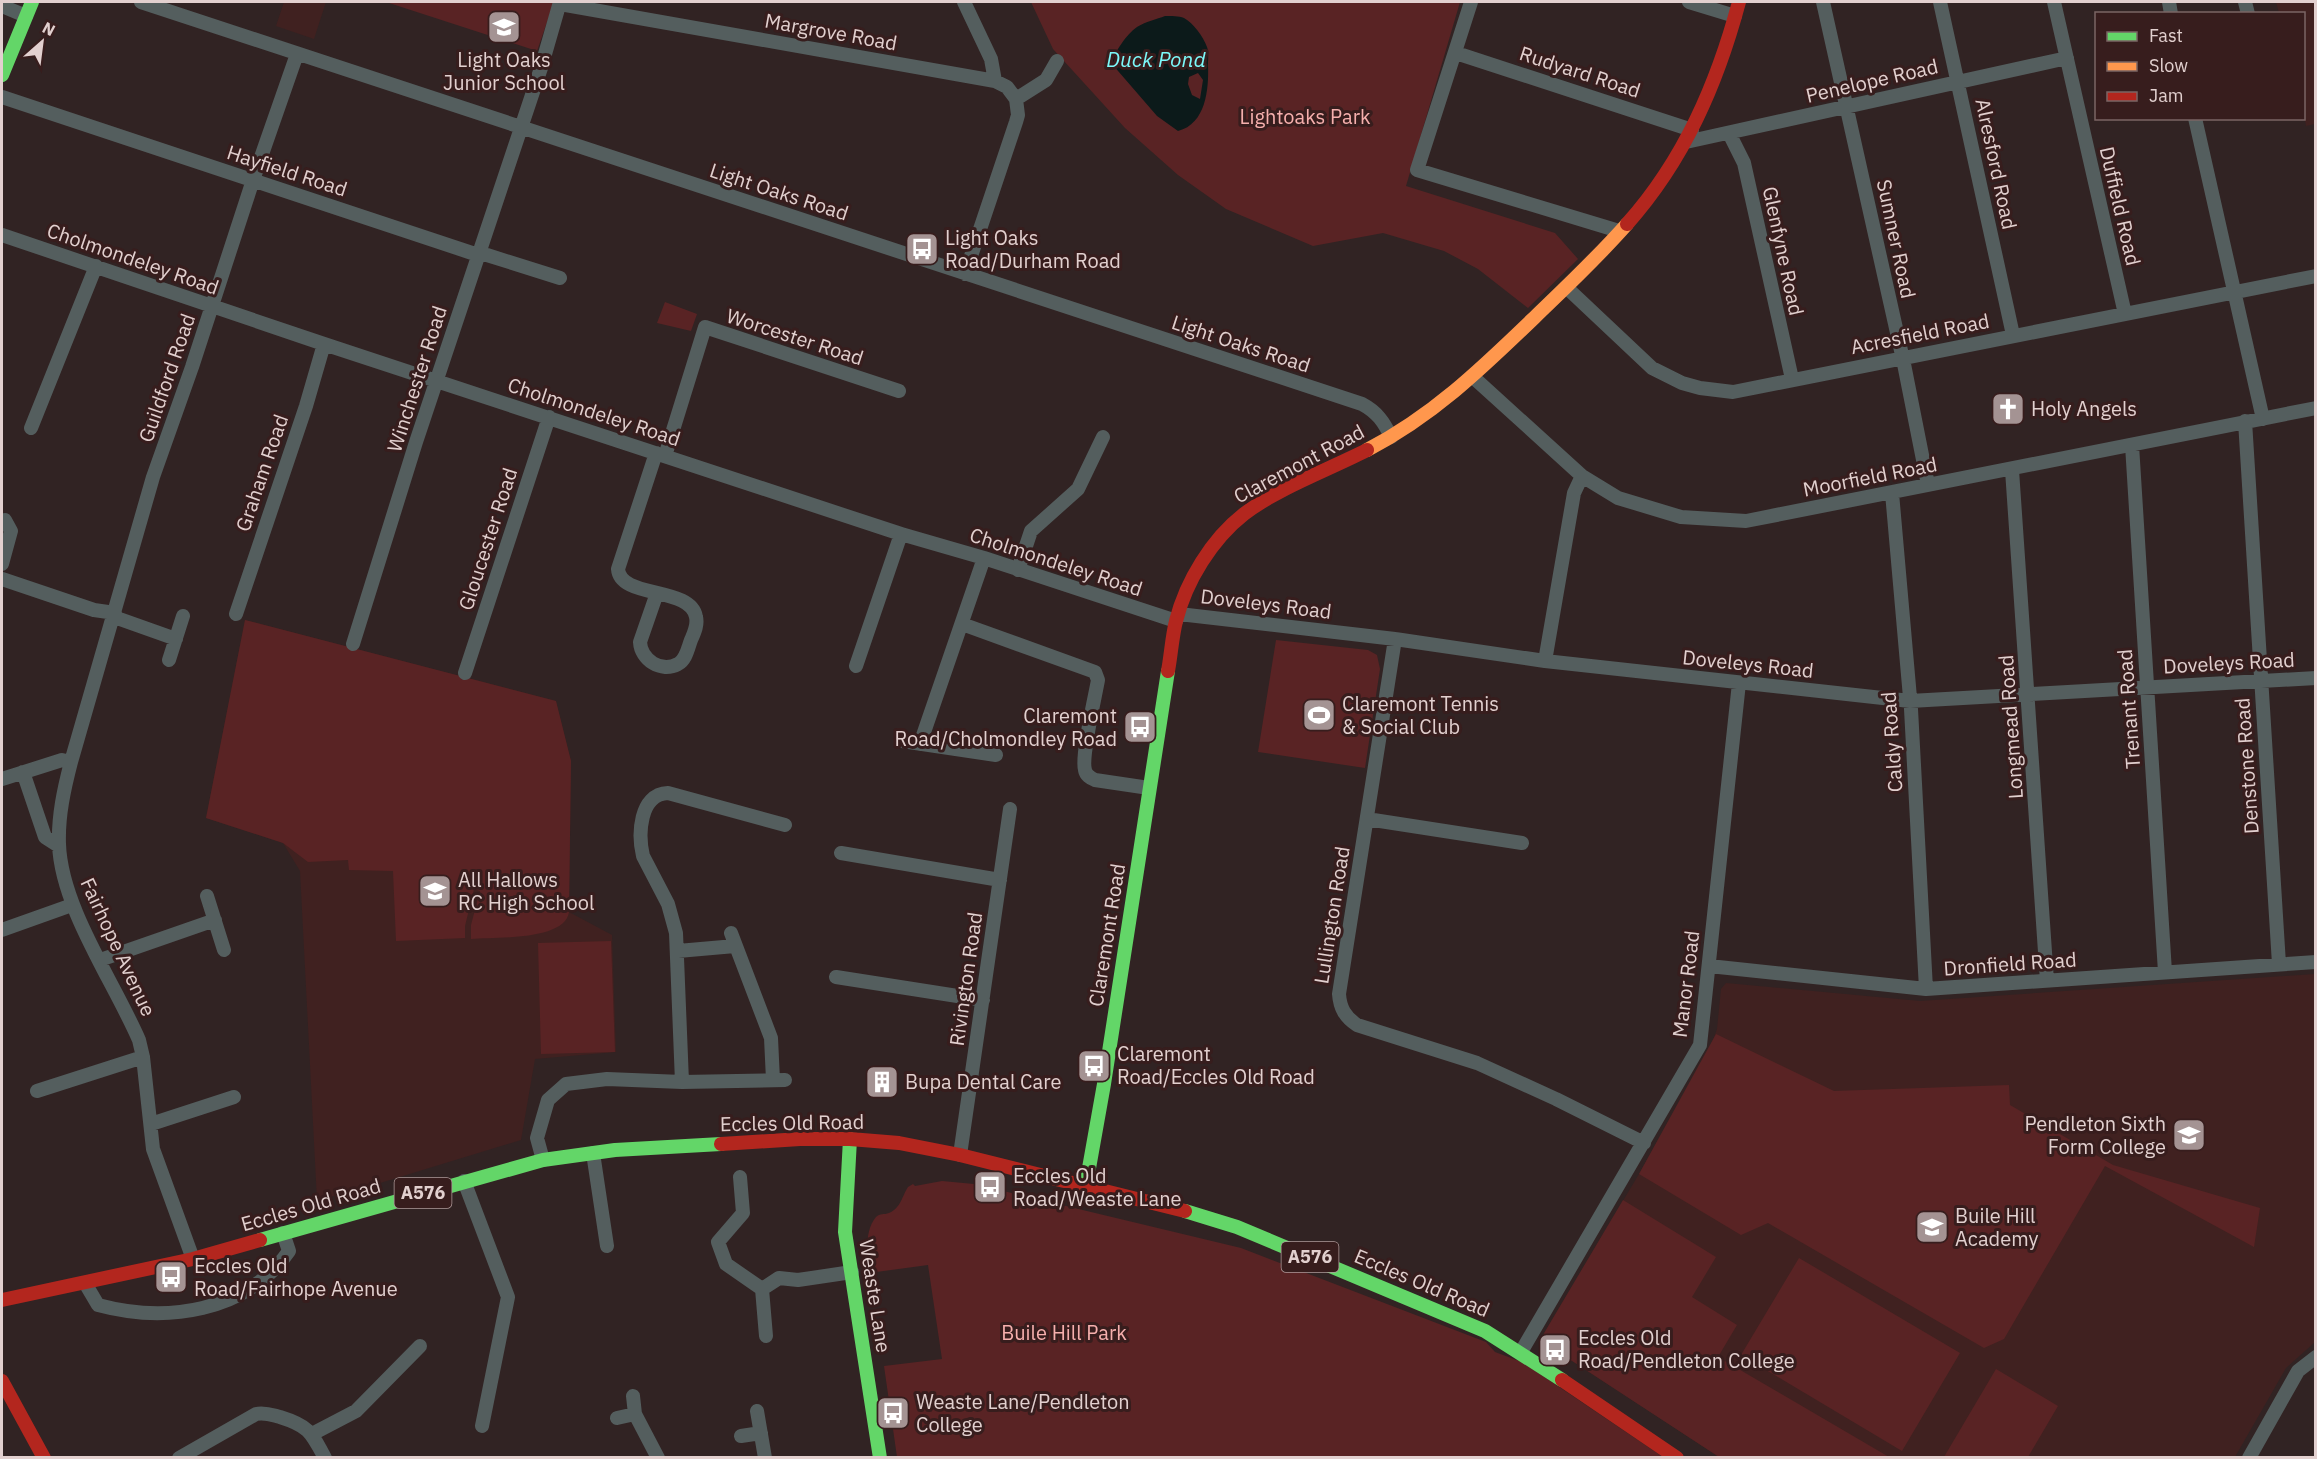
<svg xmlns="http://www.w3.org/2000/svg" width="2317" height="1459" font-family="'IBM Plex Sans',sans-serif">
  <style>
    .built { fill: #402120 }
    .green { fill: #592324 }
    .water { fill: #0c1a1a; fill-rule: evenodd }
    .lines { fill: none; stroke-linecap: round; stroke-linejoin: round }
    .street { stroke: #545e5e; stroke-width: 14 }
    .fast { stroke: #63d668; stroke-width: 14 }
    .slow { stroke: #ff974d; stroke-width: 14 }
    .jam { stroke: #b3261e; stroke-width: 14 }
    .labels { text-anchor: middle; stroke-width: 6; stroke-linejoin: round; paint-order: stroke }
    .shield { fill: #371d1d; stroke: #af9a9a; stroke-width: 1.5 }
    .shield-label { font-size: 18px; font-weight: bold; fill: #e2d0cf }
    .street-label { font-size: 20px; fill: #e2d0cf; stroke: #371d1d }
    .poi-label { font-size: 20px; fill: #e2d0cf; stroke: #371d1d; text-anchor: start }
    .park-label { font-size: 20px; fill: #f6afad; stroke: #371d1d }
    .water-label { font-size: 21px; font-style: italic; fill: #7cf9fa; stroke: #371d1d }
  </style>
  <rect width="100%" height="100%" fill="#312323"/>
  <path class="built" d="M284 2H326L314 39 276 26Z
    M2276 2H2315V124L2306 126 2304 114V14L2279 13Z
    M245 620 556 701 571 761 569 912 612 935 616 1052 535 1059 521 1140 354 1191 317 1200 300 871 283 843 206 818Z
    M2315 974V1342L2286 1368 2235 1457H1719L1540 1340 1639 1174 1712 1043 1717 1029 1721 989 1726 983 1920 1001Z"/>
  <path class="green" d="M386 2H554L537 51Z
    M1031 2H1460L1406 186 1555 233 1578 259 1528 308 1478 269 1444 251 1383 233 1313 246 1226 209 1178 175 1125 128 1053 49Z
    M665 302 697 314 691 331 657 323Z
    M245 620 556 701 571 761 569 912C565 941 494 937 471 939V925L480 891 474 889 465 926V938L396 941 393 871 349 870 348 860 308 862 283 843 206 818Z
    M1276 640 1368 650 1377 655 1380 669 1365 768 1258 752Z
    M611 941 615 1052 541 1054 538 943Z
    M1716 1034 1834 1091 2009 1085 2010 1105 2113 1165 2260 1208 2254 1247 2105 1166 2004 1339 1984 1348 1768 1223 1741 1235 1639 1174Z
    M942 1181 974 1184 1241 1248 1486 1342 1495 1352 1522 1362 1663 1457H897L884 1366 942 1359 928 1265 869 1273C867 1257 864 1231 876 1217 880 1213 884 1215 889 1213 901 1208 902 1196 908 1187L913 1184 915 1186Z
    M1623 1200 1716 1257 1692 1297 1737 1325 1718 1357 1889 1457H1719L1540 1340Z
    M1799 1258 1960 1353 1902 1451 1741 1355Z
    M1996 1369 2058 1406 2028 1457H1944Z"/>
  <path class="water" d="M1165 16C1171 16 1179 16 1184 18 1193 23 1203 36 1207 47 1209 52 1208 59 1208 65 1209 89 1206 124 1178 131L1157 116 1112 64C1114 52 1127 34 1137 27 1145 22 1157 19 1165 16ZM1198 73 1203 80 1200 99 1192 95 1188 84 1189 77Z"/>
  <g class="lines">
    <path class="street" d="M141 2 1362 404C1377 412 1384 422 1391 437
      M964 2 991 59 995 81
      M1471 2 1417 170 1619 231
      M1689 2 1735 16
      M1823 2 1904 364 1928 485
      M1940 2 2013 335
      M2054 2 2125 314
      M2169 2 2171 14
      M2245 2 2248 14
      M560 4 995 81 1007 87 1016 99
      M2 6 26 16
      M1456 53 1692 130
      M2 97 478 255H487L560 278
      M2195 118 2263 419
      M1729 133 1744 163 1792 379
      M1686 142 2067 58
      M2 235 324 344 901 534 984 558 1176 621
      M965 274 1016 122 1018 115 1016 99 1046 80 1057 61
      M1566 287 1652 368 1682 383 1700 388 1733 392 2316 276
      M1473 377 1582 476 1618 498 1681 517 1746 521 2316 408
      M2245 421 2279 964
      M31 428 96 266
      M2132 445 2165 972
      M656 453 618 569C620 599 691 586 696 617 698 625 694 633 691 640 688 648 686 660 678 664 661 673 641 660 640 642L657 593
      M665 456 705 327 899 391
      M2012 470 2047 981
      M1892 493 1911 709 1926 989
      M2 564 11 531 5 520
      M1018 570 1031 531 1078 489 1103 437
      M2 579 94 610 115 613
      M236 614 306 406 324 344
      M1179 614 1395 639 1545 661 1910 701 2316 678
      M114 617 176 639
      M962 624 1095 672 1098 680C1095 697 1081 757 1085 770 1086 776 1091 778 1095 780L1149 788
      M1395 639 1339 994C1340 1008 1345 1017 1357 1025L1477 1063 1556 1099 1644 1143
      M353 644 416 442 541 68 560 2
      M169 660 183 616
      M1545 661 1574 493 1582 476
      M856 666 901 534
      M465 673 549 417
      M902 741 996 755
      M920 744 984 558
      M23 772 45 837 59 846
      M2 779 62 760 71 762
      M1367 819 1522 843
      M841 853 1000 880
      M207 896 224 950
      M2 930 72 905
      M731 933 771 1038 773 1080
      M678 951 735 946
      M100 960 215 920
      M1709 966 1926 989 2316 962
      M836 977 983 1000
      M682 1082 676 933 668 904 643 856C638 835 639 794 668 793L785 825
      M37 1091 143 1057
      M151 1124 234 1097
      M593 1153 607 1246
      M960 1155 1010 809
      M543 1160 537 1138 548 1100 566 1084 607 1079 682 1082 785 1080
      M740 1177 743 1213 718 1242 726 1264 762 1289
      M464 1181 508 1297 482 1426
      M193 1259 153 1149 143 1057 139 1040C114 982 61 907 59 844 58 816 64 789 71 762L153 477 192 367 253 180 297 54
      M85 1283 98 1305C165 1323 246 1313 289 1251L283 1233
      M766 1336 762 1289 779 1278 798 1280 852 1272
      M1521 1352 1700 1045 1739 683
      M633 1396 635 1414 658 1458
      M757 1411 765 1458
      M617 1418 635 1414
      M312 1434 356 1411 420 1346
      M741 1436 761 1433
      M179 1458 256 1414C265 1412 272 1415 280 1417 309 1426 311 1432 325 1458
      M2249 1458 2298 1371 2316 1357"/>
    <path class="fast" d="M2 75 32 2
      M850 1139 845 1232 880 1458
      M1086 1185 1104 1084 1168 671
      M1185 1211 1237 1227 1485 1331 1562 1380
      M260 1240 543 1160 615 1150 721 1144"/>
    <path class="slow" d="M1367 450C1434 415 1482 368 1536 316 1567 286 1598 257 1627 224"/>
    <path class="jam" d="M1627 224C1684 160 1717 84 1739 2
      M1168 671C1171 655 1172 637 1176 621 1186 581 1212 539 1244 514 1278 488 1328 470 1367 450
      M721 1144 800 1139H850L899 1143 960 1155 1185 1211
      M2 1300 193 1259 260 1240
      M1562 1380 1677 1458
      M2 1381 44 1458"/>
  </g>
  <defs>
    <g id="school-square" transform="scale(1.725)"><rect x="-9" y="-9" width="18" height="18" rx="4" fill="#a49393" stroke="#371d1d"/><path d="M0-5L7-2L0 1L-7-2ZM-4 1L0 2.5L4 1V4Q0 6-4 4Z" fill="#fff"/></g>
    <g id="bus-square" transform="scale(1.725)"><rect x="-9" y="-9" width="18" height="18" rx="4" fill="#a49393" stroke="#371d1d"/><path d="M-5-6H5V4H4V6H2V4H-2V6H-4V4H-5ZM-3.5-4V0h7V-4ZM-3.5 1.2v1.5H-2V1.2ZM2 1.2v1.5H3.5V1.2Z" fill="#fff"/></g>
    <g id="church-square" transform="scale(1.725)"><rect x="-9" y="-9" width="18" height="18" rx="4" fill="#a49393" stroke="#371d1d"/><path d="M-1.2-6h2.4v3.5h3.3v2.4h-3.3V6h-2.4V-.1h-3.3v-2.4h3.3Z" fill="#fff"/></g>
    <g id="stadium-square" transform="scale(1.725)"><rect x="-9" y="-9" width="18" height="18" rx="4" fill="#a49393" stroke="#371d1d"/><path d="M0-5a6.5 5 0 1 0 0 10a6.5 5 0 1 0 0-10ZM-3.5-1.8h7v3.6h-7Z" fill="#fff"/></g>
    <g id="building-square" transform="scale(1.725)"><rect x="-9" y="-9" width="18" height="18" rx="4" fill="#a49393" stroke="#371d1d"/><path d="M-4-6H4V6H1V3H-1V6H-4ZM-2.5-4.3h1.7v1.8h-1.7ZM.8-4.3h1.7v1.8H.8ZM-2.5-1h1.7V.8h-1.7ZM.8-1h1.7V.8H.8Z" fill="#fff"/></g>
    <g id="university-square" transform="scale(1.725)"><rect x="-9" y="-9" width="18" height="18" rx="4" fill="#a49393" stroke="#371d1d"/><path d="M0-5L7-2L0 1L-7-2ZM-4 1L0 2.5L4 1V4Q0 6-4 4Z" fill="#fff"/></g>
  </defs>
  <g fill-rule="evenodd">
    <use href="#school-square" x="504" y="27"/>
    <use href="#bus-square" x="922" y="249"/>
    <use href="#church-square" x="2008" y="409"/>
    <use href="#stadium-square" x="1319" y="715"/>
    <use href="#bus-square" x="1140" y="727"/>
    <use href="#school-square" x="435" y="891"/>
    <use href="#bus-square" x="1094" y="1066"/>
    <use href="#building-square" x="882" y="1082"/>
    <use href="#university-square" x="2189" y="1135"/>
    <use href="#bus-square" x="990" y="1187"/>
    <use href="#school-square" x="1932" y="1227"/>
    <use href="#bus-square" x="171" y="1277"/>
    <use href="#bus-square" x="1555" y="1350"/>
    <use href="#bus-square" x="893" y="1413"/>
  </g>
  <g class="labels">
    <g class="shield">
      <rect x="394.5" y="1178" width="57" height="30" rx="4.5"/>
      <rect x="1281.5" y="1242" width="57" height="30" rx="4.5"/>
    </g>
    <g class="shield-label">
      <text x="423" y="1199">A576</text>
      <text x="1310" y="1263">A576</text>
    </g>
    <g class="street-label">
      <text transform="translate(831 32) rotate(10)" y="7">Margrove Road</text>
      <text transform="translate(1580 72) rotate(18)" y="7">Rudyard Road</text>
      <text transform="translate(1872 81) rotate(-13)" y="7">Penelope Road</text>
      <text transform="translate(1996 164) rotate(78)" y="7">Alresford Road</text>
      <text transform="translate(287 171) rotate(18)" y="7">Hayfield Road</text>
      <text transform="translate(779 192) rotate(18)" y="7">Light Oaks Road</text>
      <text transform="translate(2120 206) rotate(77)" y="7">Duffield Road</text>
      <text transform="translate(1896 239) rotate(78)" y="7">Sumner Road</text>
      <text transform="translate(1783 251) rotate(78)" y="7">Glenfyne Road</text>
      <text transform="translate(133 259) rotate(19)" y="7">Cholmondeley Road</text>
      <text transform="translate(1920 334) rotate(-11)" y="7">Acresfield Road</text>
      <text transform="translate(795 337) rotate(18)" y="7">Worcester Road</text>
      <text transform="translate(1241 344) rotate(18)" y="7">Light Oaks Road</text>
      <text transform="translate(167 378) rotate(-71)" y="7">Guildford Road</text>
      <text transform="translate(417 379) rotate(-72)" y="7">Winchester Road</text>
      <text transform="translate(594 412) rotate(18)" y="7">Cholmondeley Road</text>
      <text transform="translate(1299 464) rotate(-28)" y="7">Claremont Road</text>
      <text transform="translate(262 473) rotate(-71)" y="7">Graham Road</text>
      <text transform="translate(1870 477) rotate(-11)" y="7">Moorfield Road</text>
      <text transform="translate(488 539) rotate(-72)" y="7">Gloucester Road</text>
      <text transform="translate(1056 562) rotate(18)" y="7">Cholmondeley Road</text>
      <text transform="translate(1266 604) rotate(7)" y="7">Doveleys Road</text>
      <text transform="translate(2229 663) rotate(-3)" y="7">Doveleys Road</text>
      <text transform="translate(1748 664) rotate(6)" y="7">Doveleys Road</text>
      <text transform="translate(2129 709) rotate(-94)" y="7">Trenant Road</text>
      <text transform="translate(2011 727) rotate(-94)" y="7">Longmead Road</text>
      <text transform="translate(1892 742) rotate(-94)" y="7">Caldy Road</text>
      <text transform="translate(2247 766) rotate(-94)" y="7">Denstone Road</text>
      <text transform="translate(1332 915) rotate(-81)" y="7">Lullington Road</text>
      <text transform="translate(1107 935) rotate(-81)" y="7">Claremont Road</text>
      <text transform="translate(118 947) rotate(65)" y="7">Fairhope Avenue</text>
      <text transform="translate(2010 964) rotate(-4)" y="7">Dronfield Road</text>
      <text transform="translate(966 979) rotate(-82)" y="7">Rivington Road</text>
      <text transform="translate(1686 984) rotate(-83)" y="7">Manor Road</text>
      <text transform="translate(792 1123) rotate(-1)" y="7">Eccles Old Road</text>
      <text transform="translate(311 1205) rotate(-16)" y="7">Eccles Old Road</text>
      <text transform="translate(1422 1283) rotate(23)" y="7">Eccles Old Road</text>
      <text transform="translate(875 1296) rotate(81)" y="7">Weaste Lane</text>
    </g>
    <g class="poi-label">
      <text x="504" y="67" text-anchor="middle">Light Oaks<tspan x="504" dy="23">Junior School</tspan></text>
      <text x="945" y="245">Light Oaks<tspan x="945" dy="23">Road/Durham Road</tspan></text>
      <text x="2031" y="416">Holy Angels</text>
      <text x="1342" y="711">Claremont Tennis<tspan x="1342" dy="23">&amp; Social Club</tspan></text>
      <text x="1117" y="723" text-anchor="end">Claremont<tspan x="1117" dy="23">Road/Cholmondley Road</tspan></text>
      <text x="458" y="887">All Hallows<tspan x="458" dy="23">RC High School</tspan></text>
      <text x="1117" y="1061">Claremont<tspan x="1117" dy="23">Road/Eccles Old Road</tspan></text>
      <text x="905" y="1089">Bupa Dental Care</text>
      <text x="2166" y="1131" text-anchor="end">Pendleton Sixth<tspan x="2166" dy="23">Form College</tspan></text>
      <text x="1013" y="1183">Eccles Old<tspan x="1013" dy="23">Road/Weaste Lane</tspan></text>
      <text x="1955" y="1223">Buile Hill<tspan x="1955" dy="23">Academy</tspan></text>
      <text x="194" y="1273">Eccles Old<tspan x="194" dy="23">Road/Fairhope Avenue</tspan></text>
      <text x="1578" y="1345">Eccles Old<tspan x="1578" dy="23">Road/Pendleton College</tspan></text>
      <text x="916" y="1409">Weaste Lane/Pendleton<tspan x="916" dy="23">College</tspan></text>
    </g>
    <g class="park-label">
      <text x="1305" y="124">Lightoaks Park</text>
      <text x="1064" y="1340">Buile Hill Park</text>
    </g>
    <g class="water-label">
      <text x="1156" y="67">Duck Pond</text>
    </g>
  </g>
  <rect width="2317" height="1459" fill="none" stroke="#e2d0cf" stroke-width="6"/>
  <rect x="2095" y="12" width="210" height="108" fill="#371d1d" stroke="#7b6564" stroke-width="1.5"/>
  <rect x="2107" y="32" width="30" height="9" fill="#63d668" stroke="#7b6564" stroke-width="1.5"/>
  <text x="2149" y="42" font-size="18" fill="#e2d0cf">Fast</text>
  <rect x="2107" y="62" width="30" height="9" fill="#ff974d" stroke="#7b6564" stroke-width="1.5"/>
  <text x="2149" y="72" font-size="18" fill="#e2d0cf">Slow</text>
  <rect x="2107" y="92" width="30" height="9" fill="#b3261e" stroke="#7b6564" stroke-width="1.5"/>
  <text x="2149" y="102" font-size="18" fill="#e2d0cf">Jam</text>
  <g transform="translate(42 42) rotate(28)" stroke="#371d1d" stroke-width="4.5" paint-order="stroke">
  <path d="M0-4.5L10 22L0 15L-10 22Z" fill="#e2d0cf"/>
  <text y="-9" font-size="16" font-weight="bold" text-anchor="middle" fill="#e2d0cf">N</text>
  </g>
</svg>
